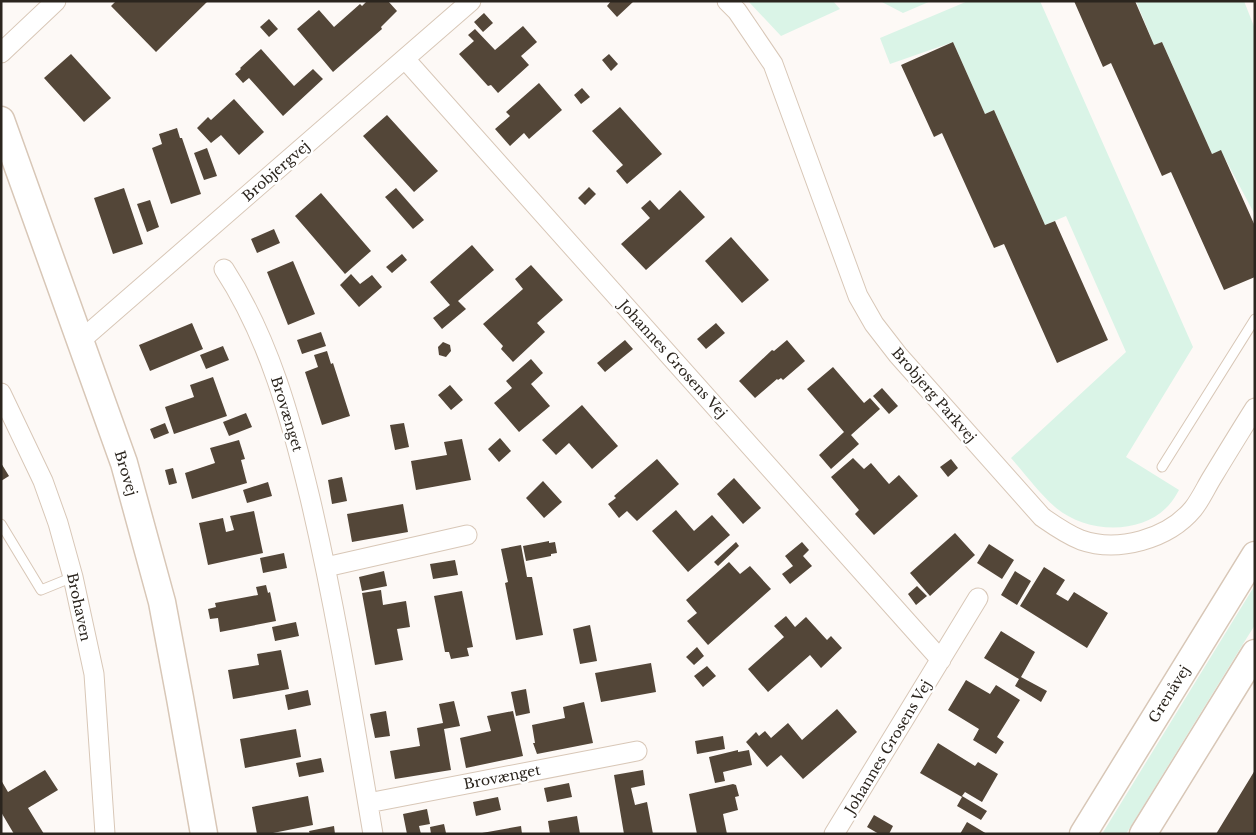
<svg xmlns="http://www.w3.org/2000/svg" width="1256" height="835" font-family="'Libre Baskerville',serif">
  <style>
    .green { fill: #daf4e7 }
    .building { fill: #534638 }
    .lines { fill: none; stroke-linecap: round; stroke-linejoin: round }
    .lane-casing { stroke: #d8c7b7; stroke-width: 11 }
    .street-casing { stroke: #d8c7b7; stroke-width: 21 }
    .secondary-casing { stroke: #d8c7b7; stroke-width: 29 }
    .lane { stroke: #fff; stroke-width: 9 }
    .street { stroke: #fff; stroke-width: 19 }
    .secondary { stroke: #fff; stroke-width: 26 }
    .labels { text-anchor: middle; stroke-width: 5; stroke-linejoin: round; paint-order: stroke }
    .street-label { font-size: 14px; fill: #2b251e; stroke: #fff }
  </style>
  <rect width="100%" height="100%" fill="#fdf9f6"/>
  <path class="green" d="M748 1H833L840 9 781 36Z
    M880 1H931L903 13Z
    M968 1H1040L1193 347 1126 457 1179 490C1176 495 1173 501 1168 506 1140 536 1085 533 1055 507 1039 493 1025 474 1011 458L1126 352 1066 216 1045 225 994 110 985 114 953 42 890 64 880 38Z
    M1136 1H1244L1255 29V215L1221 151 1212 154 1162 42 1154 45Z
    M1255 585V625L1248 636 1126 834H1102Z"/>
  <path class="building" d="M116 1H208L156 52 111 6Z
    M367 1H388L397 11 381 27 382 29 333 72 297 29 319 10 334 27 360 4 362 6Z
    M611 1H634L617 17 607 6Z
    M1074 1H1135L1154 45 1162 42 1212 154 1221 150 1255 226V277L1224 290 1171 172 1162 176 1111 63 1103 67Z
    M484 13 493 23 483 32 474 22Z
    M269 19 278 29 269 37 260 27Z
    M523 26 537 42 521 56 529 65 498 93 491 85 488 86 459 54 474 41 468 35 475 29 495 50Z
    M953 42 985 114 994 110 1045 225 1055 221 1108 340 1057 363 1004 244 994 248 942 133 934 137 901 65Z
    M261 49 294 86 313 69 323 79 283 116 249 78 243 83 235 74 241 69 240 68Z
    M71 54 111 98 84 122 44 78Z
    M609 54 618 64 611 71 602 60Z
    M539 83 562 110 529 139 524 133 510 146 495 129 510 116 506 112Z
    M582 88 590 97 581 104 574 95Z
    M234 99 264 132 239 155 221 135 211 143 197 128 208 117 211 120Z
    M620 107 662 154 627 184 616 171 623 165 592 131Z
    M387 115 438 171 414 192 363 136Z
    M177 128 180 138H182L201 194 171 204 152 148 162 144 159 134Z
    M207 148 217 176 204 180 194 153Z
    M589 187 596 194 585 205 578 198Z
    M124 188 143 244 113 254 94 198Z
    M396 188 424 220 413 229 385 197Z
    M680 190 705 217 646 270 621 244 650 218 641 208 650 200 659 210Z
    M321 193 371 251 345 274 295 216Z
    M150 200 159 227 147 232 137 204Z
    M274 229 280 243 257 253 251 239Z
    M731 237 769 280 742 303 705 261Z
    M472 245 494 270 458 301 466 309 442 329 433 318 450 305 430 282Z
    M402 254 407 260 392 273 386 267Z
    M293 261 315 314 288 325 267 272Z
    M531 265 563 300 537 323 545 332 513 362 501 349 503 346 483 324 523 289 515 279Z
    M351 274 360 284 372 275 382 287 359 307 340 285Z
    M192 323 203 349 150 371 139 345Z
    M716 323 725 333 706 349 697 339Z
    M321 332 326 346 302 354 297 340Z
    M625 340 633 349 605 372 597 363Z
    M787 340 805 361 783 380 781 378 778 380 777 379 755 398 739 381 772 350 774 351Z
    M443 342 450 345 451 351 446 357 439 355 438 347Z
    M223 346 229 360 206 369 200 355Z
    M327 351 331 364 333 363 350 416 322 425 305 372 318 367 314 355Z
    M531 359 543 373 531 384 550 406 519 432 494 403 512 388 506 381Z
    M833 367 864 403 870 398 880 409 851 435 859 444 831 469 819 455 844 432 807 389Z
    M213 377 227 416 174 434 165 407 194 397 190 385Z
    M450 385 463 400 451 410 438 395Z
    M882 388 898 406 889 414 873 396Z
    M582 405 618 446 592 469 569 443 556 455 542 440Z
    M246 413 252 427 229 436 223 422Z
    M165 423 169 433 154 439 150 429Z
    M404 423 409 447 395 450 390 425Z
    M500 438 511 451 499 462 488 449Z
    M462 439 471 480 416 490 411 461 447 455 444 442Z
    M239 440 245 459 241 460 247 483 192 499 185 473 215 463 210 448Z
    M853 458 864 469 871 463 889 484 899 475 918 496 874 535 855 514 859 510 831 477Z
    M657 459 679 484 637 521 627 511 619 518 608 504 616 498 614 496Z
    M951 459 958 468 948 477 940 467Z
    M1 463 9 476 1 481Z
    M173 468 177 483 169 485 165 470Z
    M342 477 347 501 332 504 328 480Z
    M734 478 761 508 743 524 717 494Z
    M543 481 562 502 544 518 526 498Z
    M268 482 272 496 247 503 243 490Z
    M403 504 408 532 352 542 347 514Z
    M676 510 694 531 712 515 730 535 688 572 652 531Z
    M254 511 263 553 208 565 199 523 223 518 226 532 234 530 230 516Z
    M955 533 975 555 930 596 910 573Z
    M549 541V543L555 542 557 553 551 554V556L526 561 523 546Z
    M736 542 739 546 718 566 714 562Z
    M802 542 809 550 803 556 812 566 790 584 782 574 793 566 785 556Z
    M989 544 1014 560 1002 579 977 563Z
    M521 545 527 577H532L543 635 516 640 505 583 508 582 501 549Z
    M284 553 287 568 263 573 260 558Z
    M455 560 458 575 433 579 430 564Z
    M729 562 740 574 750 566 771 589 708 645 687 621 697 613 686 600Z
    M1044 567 1065 580 1056 594 1068 601 1074 592 1108 613 1087 648 1020 606Z
    M384 571 387 586 362 591 359 577Z
    M1015 571 1031 581 1017 605 1001 595Z
    M266 585 268 593 270 592 276 621 220 632 218 618 210 619 208 609 216 607 215 603 258 595 256 587Z
    M917 586 927 596 916 605 908 594Z
    M381 590 383 605 406 601 410 627 397 629 403 660 375 665 362 593Z
    M462 591 473 647 467 648 469 656 451 659 449 652H445L434 596Z
    M786 616 795 627 806 617 827 640 831 636 842 648 821 668 810 655 768 692 748 669 784 637 774 626Z
    M296 622 299 636 275 641 272 627Z
    M590 625 597 661 580 664 573 629Z
    M1001 631 1035 652 1021 677 1047 691 1041 702 1015 686 1019 679 984 658Z
    M697 647 704 656 694 665 686 657Z
    M281 650 289 689 233 699 228 670 259 665 257 654Z
    M651 663 656 692 601 702 595 673Z
    M707 666 716 676 703 687 694 676Z
    M966 680 990 694 996 685 1020 700 997 737 1004 742 996 754 973 740 979 729 948 710Z
    M526 689 530 713 516 716 511 692Z
    M308 690 311 705 288 710 285 695Z
    M454 701 460 726 444 729 451 770 395 779 390 751 420 746 417 728 443 723 439 704Z
    M584 702 593 743 537 754 533 743H535L532 725 565 718 563 707Z
    M837 709 857 732 803 779 781 755 767 767 746 742 756 732 759 736 765 731 771 738 788 723 802 740Z
    M386 711 390 736 375 738 370 714Z
    M513 711 523 756 466 768 460 738 491 731 487 716Z
    M296 729 301 757 245 768 240 739Z
    M723 736 725 749 697 754 695 741Z
    M938 743 975 766 978 762 998 774 982 802 965 792 962 796 987 811 981 820 957 806 962 797 920 773Z
    M738 750V752L749 750 752 765 723 772 725 781 715 783 709 757Z
    M321 758 324 772 299 777 296 763Z
    M45 770 58 790 28 808 44 834H14L1 812V780L8 792Z
    M643 770 645 785 631 788 635 805 647 802 653 834H624L614 775Z
    M1255 770V834H1216L1249 780Z
    M569 783 572 797 547 802 544 788Z
    M733 784 736 785 739 796 735 797 738 810 723 814 727 834H697L689 794Z
    M308 796 313 825 268 834H257L252 807Z
    M498 797 501 810 476 816 473 802Z
    M427 809 430 824 419 826 421 834H407L403 814Z
    M874 815 893 826 889 834H879L867 827Z
    M577 816 580 834H550L548 821Z
    M967 822 987 834H960Z
    M444 824 446 833 431 834 430 827Z
    M334 826 335 834H310L309 831Z
    M521 826 522 834H482V833Z"/>
  <g class="lines">
    <g class="lane-casing">
      <path id="lane" d="M1162 467 1255 319
        M1 524 41 590 73 577"/>
    </g>
    <g class="street-casing">
      <path id="street" d="M727 1 737 11 773 64 858 296 874 324 898 355 1042 517C1055 526 1066 534 1081 540 1118 553 1168 539 1193 509 1201 499 1206 487 1213 476 1227 453 1241 430 1255 408
        M1 53 56 1
        M405 59 941 660
        M224 269C269 338 291 419 310 498 336 609 354 722 373 834
        M80 341 471 1
        M1 393 43 481 58 523 73 577 94 674 105 834
        M326 567 467 535
        M368 803 637 751
        M834 834 978 598"/>
    </g>
    <g class="secondary-casing">
      <path id="secondary" d="M1 120 124 463 162 602 180 698 204 834
        M1083 834 1255 555
        M1143 834 1255 653"/>
    </g>
    <use href="#lane" class="lane"/>
    <use href="#street" class="street"/>
    <use href="#secondary" class="secondary"/>
  </g>
  <g class="labels">
    <g class="street-label">
      <text transform="translate(276 171) rotate(-41)" y="5">Brobjergvej</text>
      <text transform="translate(673 359) rotate(48)" y="5">Johannes Grosens Vej</text>
      <text transform="translate(934 395) rotate(49)" y="5">Brobjerg Parkvej</text>
      <text transform="translate(287 414) rotate(73)" y="5">Brovænget</text>
      <text transform="translate(126 473) rotate(73)" y="5">Brovej</text>
      <text transform="translate(79 607) rotate(78)" y="5">Brohaven</text>
      <text transform="translate(1169 694) rotate(-58)" y="5">Grenåvej</text>
      <text transform="translate(888 747) rotate(-59)" y="5">Johannes Grosens Vej</text>
      <text transform="translate(502 777) rotate(-11)" y="5">Brovænget</text>
    </g>
  </g>
  <rect width="1256" height="835" fill="none" stroke="#2b251e" stroke-width="5"/>
</svg>
